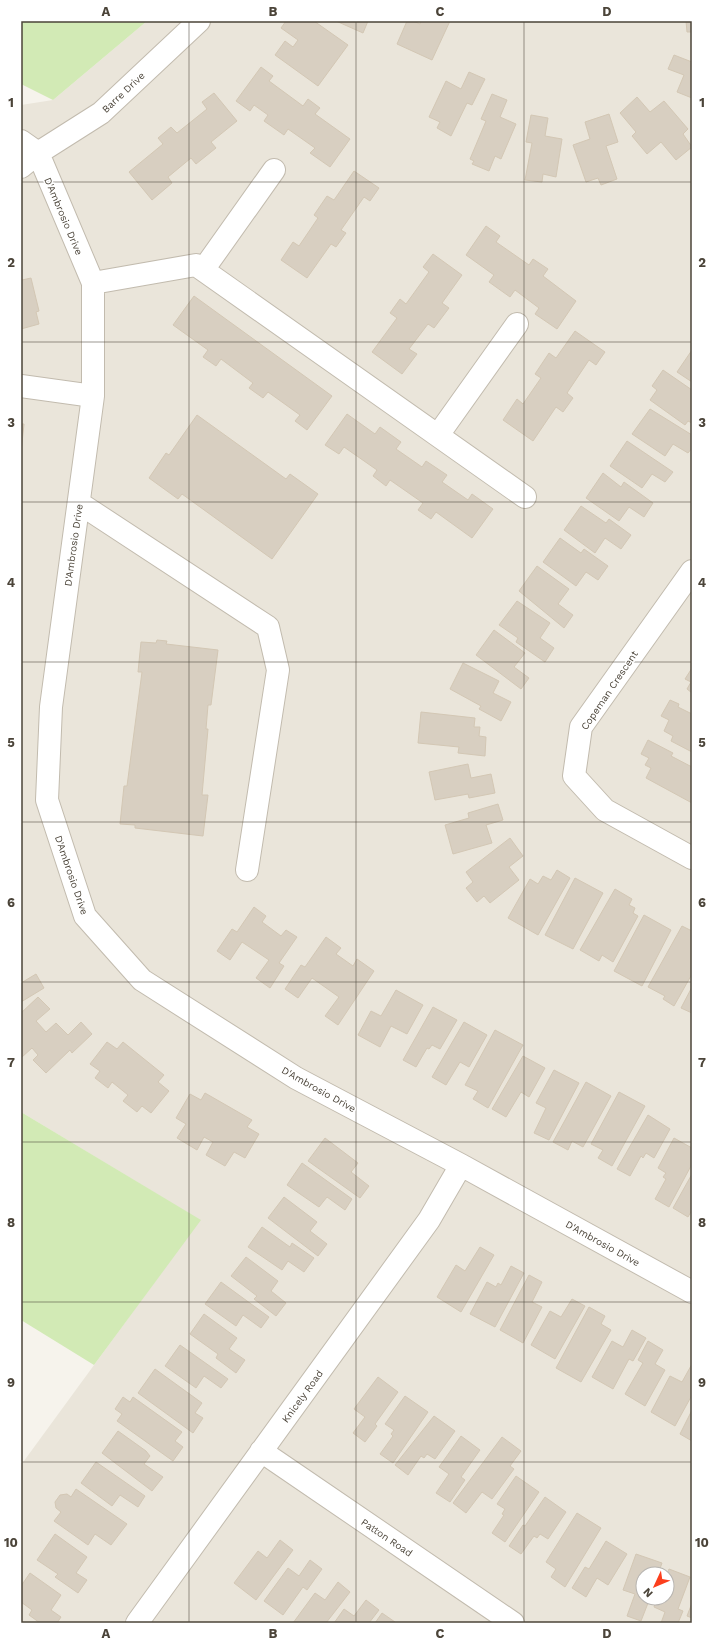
<svg xmlns="http://www.w3.org/2000/svg" width="713" height="1644" font-family="'Work Sans',sans-serif">
  <style>
    .residential { fill: #eae5da; fill-rule: evenodd }
    .green { fill: #d2eab5 }
    .building { fill: #d8cfc1; stroke: #d3c7b4 }
    .lines { fill: none; stroke-linecap: round; stroke-linejoin: round }
    .minor-casing { stroke: #c2bbae; stroke-width: 24 }
    .minor { stroke: #fff; stroke-width: 22 }
    .grid { fill: none; stroke: #4b4439; stroke-width: 1; stroke-opacity: 0.55 }
    .labels { text-anchor: middle; stroke-width: 3; stroke-linejoin: round; paint-order: stroke }
    .street-label { font-size: 10px; fill: #4b4439; stroke: #fff }
    .neatline { fill: none; stroke: #4b4439; stroke-width: 1.5 }
    .grid-label { font-size: 13px; text-anchor: middle; font-weight: bold; fill: #4b4439 }
  </style>
  <rect width="100%" height="100%" fill="#f6f3ec"/>
  <path class="residential" d="M147 21H692V1623H21V1465L200 1220 21 1112V105L53 100ZM643 1574H667V1598H643Z"/>
  <path class="green" d="M21 21H147L53 100 21 84Z
    M21 1112 201 1220 94 1365 21 1320Z"/>
  <path class="building" d="M286 21H314L348 45 318 86 275 55 285 41 293 47 298 40 281 28Z
    M336 21H368L363 33Z
    M407 21H413L420 24 421 21H450L432 60 397 44Z
    M686 21H692V32H687Z
    M674 55 692 62V98L677 92 684 75 668 69Z
    M261 67 273 76 269 81 303 106 308 99 320 108 315 114 350 139 330 167 310 153 315 148 288 129 284 135 264 121 268 115 254 105 250 111 236 101Z
    M469 72 485 79 472 105 467 103 451 136 437 128 440 122 429 117 446 81 461 89Z
    M214 93 237 121 211 142 216 148 196 164 191 158 168 177 172 183 152 200 129 172 163 144 158 138 171 127 177 133 207 109 202 102Z
    M492 94 507 100 500 117 516 124 501 159 495 156 489 171 472 164 474 161 470 159 486 121 481 119Z
    M637 97 650 112 664 101 688 129 683 134 692 147 676 160 661 142 647 154 632 136 636 132 620 113Z
    M609 114 618 142 606 146 617 179 601 185 598 178 586 182 573 145 590 139 585 122Z
    M531 115 548 118 545 136 562 139 556 177 543 174 542 182 525 180 532 143 526 142Z
    M354 171 379 188 370 201 364 197 341 230 346 233 336 247 331 244 307 278 281 260 293 242 299 246 318 218 314 215 327 196 334 200Z
    M486 226 500 236 496 242 529 265 533 259 548 269 543 276 576 301 557 329 535 314 539 308 515 290 510 297 489 282 494 275 466 255Z
    M433 254 462 275 442 303 449 308 434 328 428 324 409 349 417 354 402 374 372 352 397 318 390 313 400 299 406 304 429 272 423 267Z
    M21 277 22 280 31 278 39 311 36 312 39 324 21 329Z
    M194 296 332 396 307 430 295 421 300 415 268 392 263 398 249 388 253 383 221 359 216 366 203 357 208 350 173 325Z
    M575 331 605 352 596 365 589 360 567 393 573 398 563 412 556 407 533 441 503 420 517 399 523 404 541 378 535 374 549 353 556 358Z
    M692 350V382L677 372Z
    M663 370 692 390V423L688 421 685 425 650 400 657 390 652 386Z
    M650 409 692 435V448L688 453 673 444 665 456 632 434Z
    M347 414 375 434 380 427 401 442 396 449 422 467 426 461 447 475 442 482 468 500 472 494 493 509 472 538 436 512 431 519 418 510 423 503 390 480 386 486 373 476 377 470 344 447 339 454 325 445Z
    M197 415 286 479 290 474 318 494 272 559 182 494 178 499 149 478 166 453 169 455Z
    M21 424H24L21 452Z
    M627 441 673 472 665 482 652 474 642 488 610 466Z
    M603 473 621 487 624 482 653 503 644 517 629 507 619 521 586 498Z
    M581 506 606 523 609 519 631 535 621 549 605 538 595 553 564 530Z
    M560 538 581 553 584 549 608 566 598 580 586 572 576 586 543 562Z
    M537 566 569 589 558 604 573 615 564 628 519 591Z
    M517 601 550 623 540 638 554 648 545 662 516 642 518 638 499 625Z
    M494 630 525 653 514 667 529 678 521 689 476 655Z
    M157 640 167 641 166 644 218 650 211 705H208L206 729H208L202 795H208L203 836 135 828V825L120 824 124 786H127L142 672H138L141 642 156 643Z
    M463 663 499 681 493 693 511 702 501 721 479 709 481 706 450 689Z
    M692 668V693L687 689 691 682 685 679Z
    M670 700 679 704 678 707 692 714V752L671 741 673 736 664 731 669 720 661 716Z
    M421 712 475 718 474 727H480L479 736 486 737 485 756 458 753 459 747 418 743Z
    M648 740 673 753 671 756 692 767V803L646 778 651 768 645 765 649 758 641 754Z
    M468 764 471 778 491 774 495 793 469 798 468 794 435 800 429 772Z
    M498 804 503 820 486 825 492 843 453 854 445 825 469 818 468 813Z
    M510 838 523 856 509 867 519 880 490 903 484 896 477 902 466 888 473 882 466 872Z
    M557 870 570 878 538 935 508 918 530 879 538 884 543 876 551 880Z
    M575 878 603 893 573 949 545 935Z
    M615 889 632 899 629 905 635 908 633 913 638 916 613 962 602 955 599 961 580 950Z
    M254 907 266 916 262 922 281 936 286 930 297 937 279 963 284 966 270 988 256 978 269 960 242 942 230 960 217 951 232 929 237 932Z
    M644 915 671 930 642 986 614 971Z
    M682 926 692 931V974L674 1006 663 999 665 996 648 987Z
    M326 937 341 948 336 954 353 966 357 959 374 971 338 1025 325 1016 339 997 312 978 298 998 285 989 301 965 305 967Z
    M36 974 44 988 21 1002V983Z
    M692 987V1013L681 1008Z
    M396 990 423 1005 407 1034 391 1026 380 1047 358 1035 371 1011 381 1016Z
    M38 997 50 1009 36 1021 46 1032 56 1023 68 1035 81 1022 92 1034 72 1053 70 1050 46 1073 33 1060 38 1055 32 1048 22 1057 21 1055V1013Z
    M433 1007 457 1020 440 1049 432 1045 429 1049 427 1048 416 1067 403 1060Z
    M464 1022 487 1035 469 1067 460 1062 446 1085 432 1077Z
    M495 1030 523 1045 488 1108 473 1099 478 1091 465 1085Z
    M107 1042 117 1049 123 1042 164 1075 158 1082 169 1091 151 1113 142 1106 137 1112 123 1101 128 1095 112 1082 108 1088 95 1078 100 1071 90 1064Z
    M523 1056 545 1068 529 1097 521 1092 506 1117 492 1109Z
    M554 1070 579 1083 549 1140 534 1133 546 1108 536 1103Z
    M586 1082 611 1096 583 1147 572 1141 568 1150 553 1142Z
    M619 1092 645 1106 612 1166 598 1158 603 1150 591 1144Z
    M205 1093 252 1120 247 1127 259 1134 245 1158 234 1152 225 1166 206 1155 213 1142 204 1137 197 1150 177 1138 186 1124 176 1118 190 1094 201 1100Z
    M648 1115 670 1129 654 1158 646 1153 643 1158 641 1156 630 1176 617 1169Z
    M325 1138 358 1163 351 1172 369 1186 360 1198 308 1161Z
    M674 1138 692 1148V1164L669 1207 655 1199 666 1179 663 1177 666 1173 658 1168Z
    M302 1163 352 1199 345 1210 327 1197 319 1207 287 1185Z
    M692 1174V1210L688 1217 673 1208Z
    M284 1197 317 1222 310 1231 327 1244 318 1256 268 1218Z
    M262 1227 290 1247 292 1243 314 1258 304 1272 288 1261 282 1270 248 1247Z
    M480 1247 494 1255 461 1312 437 1297 456 1265 465 1271Z
    M246 1257 278 1281 271 1291 286 1303 276 1316 254 1299 257 1296 231 1276Z
    M511 1266 524 1273 495 1327 470 1314 487 1282 496 1287 498 1283 501 1285Z
    M529 1275 542 1282 532 1302 542 1307 523 1343 500 1330Z
    M221 1282 269 1317 261 1328 243 1315 236 1326 205 1304Z
    M572 1299 585 1306 555 1359 531 1345 550 1311 561 1317Z
    M589 1307 605 1316 601 1324 611 1330 581 1382 556 1368Z
    M204 1314 237 1338 229 1349 245 1360 236 1373 216 1358 218 1354 190 1334Z
    M632 1330 646 1338 633 1361 629 1359 613 1389 592 1377 612 1341 623 1347Z
    M648 1341 663 1350 655 1364 665 1370 645 1406 625 1394 643 1363 638 1360Z
    M180 1345 228 1379 221 1388 204 1376 196 1388 165 1366Z
    M692 1364V1395L675 1426 651 1412 670 1376 682 1382Z
    M155 1369 202 1403 195 1413 203 1418 193 1433 138 1393Z
    M378 1377 398 1392 375 1424 377 1426 365 1442 353 1433 365 1417 354 1409Z
    M405 1396 428 1412 393 1463 380 1454 393 1436 391 1434 394 1430 385 1424Z
    M123 1397 130 1402 133 1397 182 1432 175 1441 183 1447 173 1461 117 1421 122 1414 115 1409Z
    M692 1410V1441L680 1434Z
    M434 1416 455 1431 435 1459 427 1454 424 1458 421 1456 408 1475 395 1465Z
    M118 1431 146 1451 150 1456 144 1464 163 1477 152 1491 102 1453Z
    M461 1436 480 1450 461 1477 465 1480 450 1502 436 1493 449 1474 439 1467Z
    M502 1437 521 1451 510 1466 514 1469 492 1499 482 1492 466 1513 453 1503Z
    M96 1462 145 1496 138 1507 120 1495 112 1506 81 1483Z
    M516 1476 539 1492 505 1542 492 1533 504 1515 502 1514 505 1509 497 1504Z
    M76 1489 127 1524 111 1545 95 1534 88 1545 54 1521 61 1512 56 1508 55 1502 60 1495 67 1494 71 1497Z
    M545 1497 566 1512 548 1539 540 1534 537 1538 534 1536 521 1554 509 1546 523 1525 525 1526Z
    M577 1513 601 1528 565 1587 551 1577 556 1569 546 1562Z
    M55 1534 87 1557 76 1573 87 1580 78 1593 55 1577 58 1574 37 1560Z
    M280 1540 293 1550 256 1600 234 1583 258 1551 267 1558Z
    M606 1541 627 1554 608 1585 597 1578 586 1597 572 1588 585 1567 589 1569Z
    M636 1554 662 1563 658 1574H643V1598H650L641 1621 627 1616 635 1594 623 1590Z
    M310 1560 322 1569 307 1590 303 1587 283 1615 264 1601 288 1568 299 1576Z
    M669 1569 690 1577 678 1609 683 1611 678 1623H661L665 1612 654 1607 657 1598H667V1574Z
    M30 1573 61 1595 51 1610 61 1617 57 1623H40L29 1615 32 1610 21 1602V1586Z
    M338 1582 350 1592 326 1623H293L315 1593 325 1600Z
    M366 1600 379 1610 369 1623H334L344 1609 354 1616Z
    M692 1603V1618L687 1616Z
    M382 1613 395 1622 394 1623H375Z"/>
  <g class="lines">
    <g class="minor-casing">
      <path id="minor" d="M21 141 38 153 93 283V396L51 707 47 800 85 916 142 980 296 1078 461 1165 692 1292
        M21 167 38 153 101 113 199 21
        M203 270 274 170
        M93 283 196 265 525 497
        M21 386 93 396
        M438 435 517 324
        M79 503 268 627 278 670 247 870
        M692 571 581 727 574 776 605 810 692 858
        M261 1451 513 1623
        M137 1623 429 1220 461 1165"/>
    </g>
    <use href="#minor" class="minor"/>
  </g>
  <path class="grid" d="M189 21V1623M356 21V1623M524 21V1623M21 182H692M21 342H692M21 502H692M21 662H692M21 822H692M21 982H692M21 1142H692M21 1302H692M21 1462H692"/>
  <g class="labels">
    <g class="street-label">
      <text transform="translate(123 92) rotate(-43)" y="4">Barre Drive</text>
      <text transform="translate(64 216) rotate(67)" y="4">D'Ambrosio Drive</text>
      <text transform="translate(73 545) rotate(-82)" y="4">D'Ambrosio Drive</text>
      <text transform="translate(609 690) rotate(-56)" y="4">Copeman Crescent</text>
      <text transform="translate(72 875) rotate(71)" y="4">D'Ambrosio Drive</text>
      <text transform="translate(319 1089) rotate(29)" y="4">D'Ambrosio Drive</text>
      <text transform="translate(603 1243) rotate(29)" y="4">D'Ambrosio Drive</text>
      <text transform="translate(302 1396) rotate(-54)" y="4">Knicely Road</text>
      <text transform="translate(387 1537) rotate(34)" y="4">Patton Road</text>
    </g>
  </g>
  <rect width="713" height="1644" fill="none" stroke="#ffffff" stroke-width="44"/>
  <g transform="translate(655 1586) rotate(226)"><circle r="19" fill="#ffffff" stroke="#b7b4b0"/>
  <path d="M0-3L7 15L0 10L-7 15Z" fill="#fc3f1d"/>
  <text y="-6" font-size="11" font-weight="bold" text-anchor="middle" fill="#4b4439">N</text>
  </g>
  <rect x="22" y="22" width="669" height="1600" class="neatline"/>
  <g class="grid-label">
    <text x="106" y="16">A</text>
    <text x="273" y="16">B</text>
    <text x="440" y="16">C</text>
    <text x="607" y="16">D</text>
    <text x="11" y="107">1</text>
    <text x="702" y="107">1</text>
    <text x="11" y="267">2</text>
    <text x="702" y="267">2</text>
    <text x="11" y="427">3</text>
    <text x="702" y="427">3</text>
    <text x="11" y="587">4</text>
    <text x="702" y="587">4</text>
    <text x="11" y="747">5</text>
    <text x="702" y="747">5</text>
    <text x="11" y="907">6</text>
    <text x="702" y="907">6</text>
    <text x="11" y="1067">7</text>
    <text x="702" y="1067">7</text>
    <text x="11" y="1227">8</text>
    <text x="702" y="1227">8</text>
    <text x="11" y="1387">9</text>
    <text x="702" y="1387">9</text>
    <text x="11" y="1547">10</text>
    <text x="702" y="1547">10</text>
    <text x="106" y="1638">A</text>
    <text x="273" y="1638">B</text>
    <text x="440" y="1638">C</text>
    <text x="607" y="1638">D</text>
  </g>
</svg>
